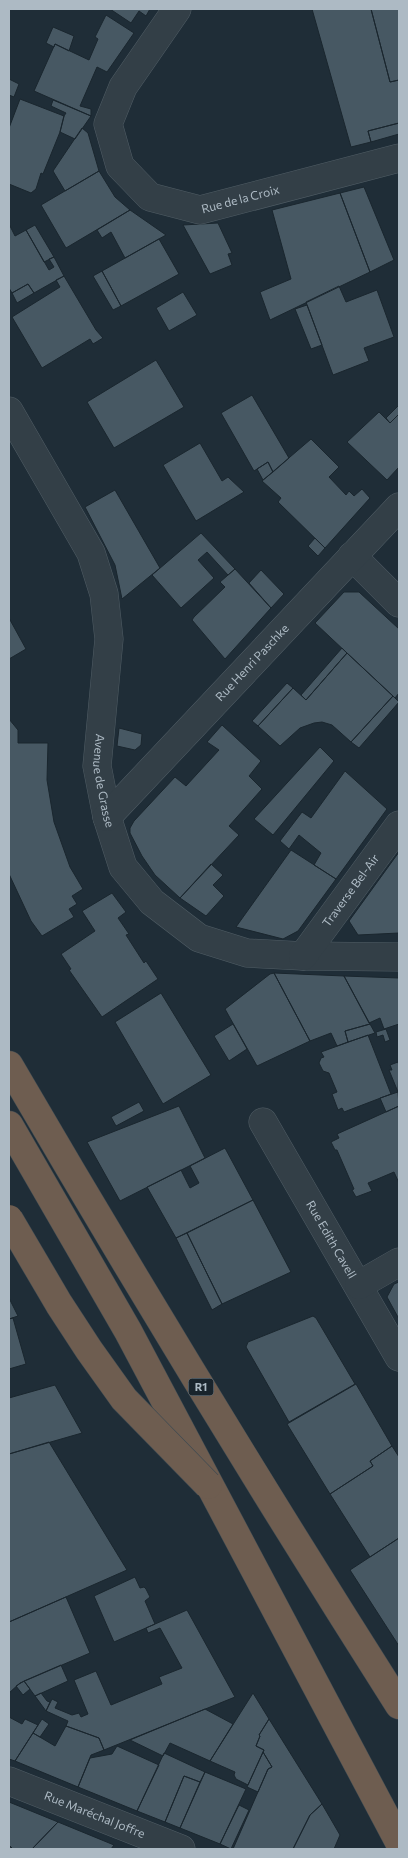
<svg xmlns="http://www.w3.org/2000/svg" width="408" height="1858" font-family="Commissioner,sans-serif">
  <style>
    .building { fill: #475863; stroke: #1a262e }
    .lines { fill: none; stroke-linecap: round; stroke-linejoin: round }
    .minor-casing { stroke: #505d65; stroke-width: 29 }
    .highway-casing { stroke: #3d4a52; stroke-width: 29 }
    .minor { stroke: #333f47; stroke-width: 28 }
    .highway { stroke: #6e5d50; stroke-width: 28 }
    .highway-bridge-casing { stroke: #3d4a52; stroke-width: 29; stroke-linecap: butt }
    .highway-bridge { stroke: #6e5d50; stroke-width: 28 }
    .labels { text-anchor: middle; stroke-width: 4; stroke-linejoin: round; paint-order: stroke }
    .shield { fill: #19242c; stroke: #818d96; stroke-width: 1 }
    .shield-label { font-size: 11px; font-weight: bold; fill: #adbac4 }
    .street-label { font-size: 12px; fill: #adbac4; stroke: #19242c }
  </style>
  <rect width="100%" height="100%" fill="#1f2d37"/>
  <path class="building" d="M110 9H150L146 16 139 11 131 23Z
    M312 9H371L390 82 399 80V123L368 131 371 142 351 147Z
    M371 9H399V80L390 82Z
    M106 15 134 33 107 72 97 67 80 106 91 109V116L34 91 55 44 89 60 98 39 95 37Z
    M53 27 74 36 69 51 55 44 54 47 46 43Z
    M9 79 19 84 14 97 9 95Z
    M20 99 64 116 60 132 43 174 41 173 36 189 31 193 9 184V128Z
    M53 100 91 116 75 139 60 132 64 116 66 113 51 106Z
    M399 123V134L371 142 368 131Z
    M82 128 88 133 99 171 65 191 53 171Z
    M99 171 115 197 130 210 66 248 41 205Z
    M364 187 394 260 370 272 340 193Z
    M340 193 370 272 270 320 260 292 291 279 272 210Z
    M130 210 166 235 125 258 111 232 102 238 97 230Z
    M218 223 232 253 228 254 232 265 210 274 183 225Z
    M9 224 15 236 26 230 49 270 54 267 49 259 54 257 64 276 34 293 28 284 12 293 9 288Z
    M35 225 54 257 44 262 26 230Z
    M159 239 179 274 121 306 102 271Z
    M102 271 121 306 113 310 93 276Z
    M64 276 96 330 103 338 93 344 90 339 42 368 12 317 60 287 56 280Z
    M28 284 34 293 17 303 12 293Z
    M339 286 346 302 377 290 394 337 364 348 369 361 333 375 306 302Z
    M183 292 197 315 169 331 156 308Z
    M307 305 322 345 311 349 295 309Z
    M156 360 184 407 114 448 87 402Z
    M252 395 289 458 273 472 268 462 254 471 221 413Z
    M399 405V414L390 423 386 418Z
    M379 412 390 423 399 414V467L387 480 347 442Z
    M311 439 339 467 329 477 346 495 349 491 354 496 362 489 370 498 325 548 278 502 281 498 262 481Z
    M200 443 222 481 228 477 244 492 196 521 163 465Z
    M268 462 273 472 263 480 257 469Z
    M115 490 160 568 122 599 115 565 85 507Z
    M201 533 235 569 228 575 207 552 198 560 214 578 181 608 152 575Z
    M315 538 325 548 318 556 308 546Z
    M235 569 271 608 225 659 192 620 194 617 225 587 220 582Z
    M261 570 284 594 271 608 249 583Z
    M344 592H359L399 629V693L395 698 315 623Z
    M9 618 26 649 9 659Z
    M342 648 347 653 306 700 301 695Z
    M347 653 393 696 351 742 332 725 322 722 314 723 300 728 280 746 258 726 293 688 306 700Z
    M287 683 293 688 258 726 252 721Z
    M393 696 399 702 359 748 351 742Z
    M9 719 18 730V743H48L47 780 54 822 70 867 83 889 72 896 77 904 69 909 74 917 42 936 31 921 9 874Z
    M222 725 261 761 249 776 262 789 229 826 239 835 180 898 155 875 142 856 130 833V828L134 821 175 777 186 786 219 750 207 742Z
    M119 728 142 734 141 745 135 750 117 746Z
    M320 747 334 761 273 835 254 819Z
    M345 771 387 809 336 879 314 865 321 853 299 835 289 849 280 841 302 812 311 818Z
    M291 850 336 879 298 931 283 939 236 927Z
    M399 852V933L358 935 349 921Z
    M211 864 223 875 213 885 224 896 206 916 180 898Z
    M112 893 126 912 118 918 129 934 126 935 144 963 146 961 158 979 102 1017 69 970 71 969 61 954 95 931 82 911Z
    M274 973 310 1041 257 1066 225 1009 270 974Z
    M274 973 344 976 370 1024 345 1031 348 1042 337 1046 331 1033 310 1041Z
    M344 976 399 978V1024L384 1029 380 1018 369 1023Z
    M161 993 211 1075 163 1104 115 1022Z
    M233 1024 247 1049 229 1061 214 1036Z
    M370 1024 375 1033 348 1042 345 1031Z
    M386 1029 390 1040 385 1042 383 1035 377 1037 376 1032Z
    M368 1035 391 1094 344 1112 342 1108 338 1110 332 1094 337 1092 329 1073 323 1071 319 1063 321 1058 324 1057 321 1052Z
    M398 1062 399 1066 398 1092 389 1070H392L390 1065Z
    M398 1092 399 1106 386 1112 380 1098Z
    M139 1102 144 1111 116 1126 111 1117Z
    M179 1106 205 1158 120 1201 87 1142Z
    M399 1106V1183L394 1172 368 1183 372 1191 356 1197 352 1190 354 1189 337 1150H335L331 1142 339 1138 337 1134Z
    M225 1148 253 1200 176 1238 147 1187 181 1170 190 1188 199 1183 190 1166Z
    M253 1200 291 1272 222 1304 187 1233Z
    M187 1233 222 1304 212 1310 176 1238Z
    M399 1282V1319L387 1297 394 1284Z
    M9 1298 18 1316 9 1319Z
    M313 1316 316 1318 355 1384 289 1422 246 1347 248 1342Z
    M13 1318 26 1364 9 1369V1319Z
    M356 1384 392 1446 370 1461 373 1466 330 1494 287 1424Z
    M55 1385 82 1433 9 1454V1398Z
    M49 1442 127 1570 9 1622V1454Z
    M392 1446 399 1457V1538L370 1557 330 1494 373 1466 370 1461Z
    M399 1538V1646L350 1570Z
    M135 1577 140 1588 144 1587 146 1589 150 1597 145 1601 155 1624 114 1642 94 1596Z
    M66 1597 90 1653 20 1683 9 1693V1622Z
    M187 1610 235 1697 104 1750 99 1738 66 1726 68 1721 46 1711 52 1699 58 1702 55 1708 72 1715 79 1713 81 1717 88 1714 74 1680 96 1671 111 1705 162 1684 159 1677 182 1668 160 1628 148 1633 146 1628Z
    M61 1665 68 1681 35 1696 24 1681Z
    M24 1681 30 1689 23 1695 16 1686Z
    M41 1693 47 1701 50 1702 46 1711 35 1696Z
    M253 1693 269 1719 259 1735 260 1736 256 1746 264 1750 248 1785 236 1779 234 1775 235 1772 210 1761Z
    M205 1709 233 1724 210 1761 170 1743 163 1756 130 1740Z
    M9 1717 22 1724 25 1719 38 1725 15 1761 9 1759Z
    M42 1719 49 1724 40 1737 33 1733Z
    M269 1719 322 1804 310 1815 293 1849H233L268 1769 272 1767 263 1752 264 1750 256 1746 260 1736 259 1735Z
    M66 1726 99 1738 104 1750 91 1755 78 1787 15 1761 33 1733 55 1746Z
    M117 1746 159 1765 137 1811 78 1787 90 1758 112 1754Z
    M263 1752 272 1767 268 1769 258 1792 247 1787Z
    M164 1753 205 1772 200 1782 184 1776 165 1822 137 1811Z
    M205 1772 246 1789 220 1844 180 1828Z
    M184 1776 200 1782 180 1828 165 1822Z
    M9 1802 58 1822 32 1849H13L9 1845Z
    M322 1804 340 1835 334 1849H293L310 1815Z
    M239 1805 249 1810 231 1849 220 1844Z
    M58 1822 114 1845 111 1849H32Z"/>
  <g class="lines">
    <g class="minor-casing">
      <g id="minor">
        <path id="s1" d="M177 9 123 87 108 124 120 166 150 197 200 210 399 158"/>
        <path id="s2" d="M9 411 91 553 104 594 109 639 97 766 107 817 123 867 152 902 199 938 247 953 303 956 399 957"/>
        <path d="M352 556 399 603"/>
        <path id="s3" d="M107 817 399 507"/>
        <path id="s4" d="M303 956 399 825"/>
        <path id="s5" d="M263 1122 399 1357"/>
        <path d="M359 1285 399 1262"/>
        <path id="s6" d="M9 1781 181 1849"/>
      </g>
    </g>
    <g class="highway-casing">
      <path id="highway" d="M9 1065C135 1281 265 1494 399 1705
        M9 1125 128 1331 399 1842"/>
    </g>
    <use href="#minor" class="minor"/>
    <use href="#highway" class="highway"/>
    <g class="highway-bridge-casing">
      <path id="highway-bridge" d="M9 1219 59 1304 89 1350 124 1399 208 1485"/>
    </g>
    <use href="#highway-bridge" class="highway-bridge"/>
  </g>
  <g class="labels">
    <rect class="shield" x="188.5" y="1378.5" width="25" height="17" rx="4"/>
    <g class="shield-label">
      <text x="201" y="1391">R1</text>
    </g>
    <g class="street-label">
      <text dy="4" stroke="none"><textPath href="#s1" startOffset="315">Rue de la Croix</textPath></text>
      <text dy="4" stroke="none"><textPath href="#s3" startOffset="212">Rue Henri Paschke</textPath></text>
      <text dy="4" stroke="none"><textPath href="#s2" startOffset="395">Avenue de Grasse</textPath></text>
      <text dy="4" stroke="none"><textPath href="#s4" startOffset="81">Traverse Bel-Air</textPath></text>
      <text dy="4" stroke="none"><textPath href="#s5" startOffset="136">Rue Edith Cavell</textPath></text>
      <text dy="4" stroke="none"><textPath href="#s6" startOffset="92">Rue Maréchal Joffre</textPath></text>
    </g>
  </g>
  <rect width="408" height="1858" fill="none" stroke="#adbac4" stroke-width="20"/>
</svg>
